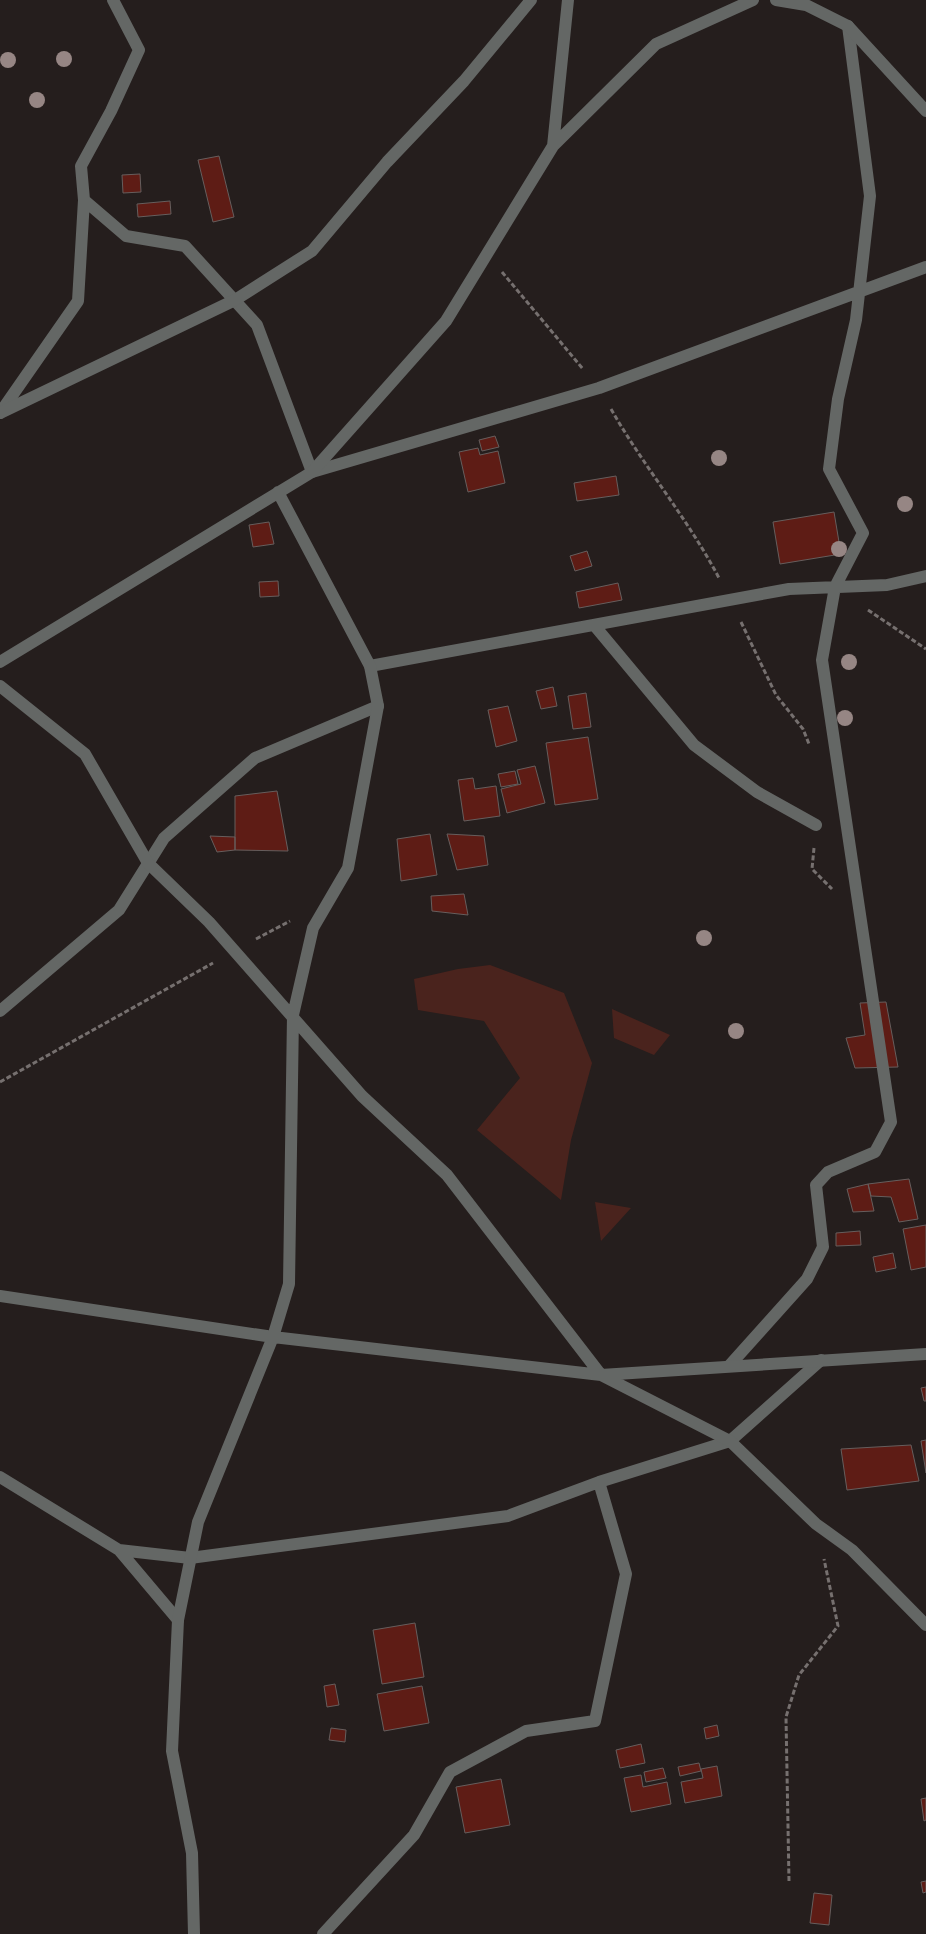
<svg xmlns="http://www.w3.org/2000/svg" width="926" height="1934" font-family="Manrope,sans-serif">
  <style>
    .green { fill: #4a231d }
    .building { fill: #5e1c15; stroke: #665e5d }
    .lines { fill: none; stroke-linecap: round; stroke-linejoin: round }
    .path { stroke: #76706f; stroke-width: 3; stroke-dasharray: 5 2.5; stroke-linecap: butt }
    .lane { stroke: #646765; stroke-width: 12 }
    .street { stroke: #646765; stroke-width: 12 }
    .tree { fill: #968684 }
  </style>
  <rect width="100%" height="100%" fill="#251e1d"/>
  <path class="green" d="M490 965 564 993 592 1063 571 1140 561 1200 477 1130 520 1078 484 1021 418 1010 414 979 458 969Z
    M612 1009 670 1035 654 1055 614 1038Z
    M595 1202 631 1208 601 1241Z"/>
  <path class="building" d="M219 156 234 217 213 222 198 160Z
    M140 174 141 192 123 193 122 175Z
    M170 201 171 214 138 217 137 204Z
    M495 436 499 447 482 451 479 440Z
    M478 448 480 455 498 451 505 483 468 492 459 452Z
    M616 476 619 495 577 501 574 483Z
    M834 512 841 554 780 564 773 522Z
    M269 522 274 544 253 547 249 525Z
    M587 551 592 566 575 571 570 556Z
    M278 581 279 596 260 597 259 582Z
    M618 583 622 600 579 608 576 592Z
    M553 687 557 706 541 709 536 691Z
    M586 693 591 727 573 729 568 696Z
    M508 706 517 741 496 747 488 710Z
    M588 737 598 799 555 805 546 743Z
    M535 766 545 803 507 813 501 789 521 784 517 770Z
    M515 771 518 784 501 787 498 774Z
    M473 778 475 789 496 786 500 816 464 821 458 780Z
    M277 791 288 851 235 850V796Z
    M430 834 437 875 401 881 397 839Z
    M447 834 484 836 488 865 457 870Z
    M210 836 235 837V850L217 852Z
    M464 894 468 915 432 911 431 896Z
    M886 1002 898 1067 855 1068 846 1038 865 1035 860 1003Z
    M909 1179 918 1219 899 1222 891 1197 871 1196 868 1184Z
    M868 1184 874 1211 853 1212 847 1189Z
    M926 1225V1267L911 1270 903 1229Z
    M860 1231 861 1245 836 1246V1233Z
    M893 1253 896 1268 876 1272 873 1257Z
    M926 1387V1401H924L921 1388Z
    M926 1440V1473L921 1441Z
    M911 1445 919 1481 847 1490 841 1449Z
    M415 1623 424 1677 382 1684 373 1630Z
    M335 1684 339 1705 327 1707 324 1686Z
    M422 1686 429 1723 384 1731 377 1694Z
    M717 1725 719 1736 706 1739 704 1728Z
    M331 1728 346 1730 345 1742 329 1740Z
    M641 1744 645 1763 620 1768 616 1750Z
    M699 1763 701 1771 680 1776 678 1767Z
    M717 1766 722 1796 685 1803 681 1782 703 1778 701 1769Z
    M663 1768 666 1778 646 1782 644 1772Z
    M641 1775 643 1787 667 1782 671 1804 631 1812 624 1778Z
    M501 1779 510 1825 465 1833 456 1787Z
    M926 1798V1820L924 1821 921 1799Z
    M926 1881V1892L923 1893 921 1882Z
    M814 1893 832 1895 829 1925 810 1923Z"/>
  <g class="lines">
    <path class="path" d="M502 272 583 369
      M611 409C644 467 688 519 719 578
      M868 610 926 649
      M741 622 776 695 803 729 809 744
      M814 848 812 869 832 889
      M256 939 290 921
      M0 1082 213 963
      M789 1881 786 1717 799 1675 838 1626 824 1559"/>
    <path class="lane" d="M113 0 139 50 111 111 81 166 84 200 126 236 185 246 257 325 312 472 599 388 926 267
      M0 413 78 301 84 200
      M594 625 694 745 757 792 816 825
      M370 666 789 589 887 585 926 576
      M0 1011 119 910 164 838 255 758 378 706
      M729 1366 807 1279 823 1247 816 1185 828 1172 875 1152 891 1122 822 660 835 587 863 533 829 469 838 399 856 320 870 196 848 26
      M0 1477 119 1550 178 1620
      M119 1550 190 1558 508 1516 599 1482 730 1441 821 1360
      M323 1934 414 1835 450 1772 526 1731 595 1721 626 1574 599 1482"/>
    <path class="street" d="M776 0 806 5 848 26 926 111
      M553 146 656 44 753 0
      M0 413 235 300 312 251 387 162 464 81 531 0
      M0 662 312 472 446 321 553 146 568 0
      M0 686 85 754 148 863 209 922 362 1096 447 1175 601 1375 730 1441 816 1524 852 1550 926 1625
      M0 1296 273 1337 601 1375 926 1354
      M194 1934 192 1853 172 1751 178 1620 198 1522 273 1337 289 1284 293 1015 313 928 348 868 378 706 370 666 278 492"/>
  </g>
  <g class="tree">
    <circle cx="64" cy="59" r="8"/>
    <circle cx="8" cy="60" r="8"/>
    <circle cx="37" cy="100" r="8"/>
    <circle cx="719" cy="458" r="8"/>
    <circle cx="905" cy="504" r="8"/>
    <circle cx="839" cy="549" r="8"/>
    <circle cx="849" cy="662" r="8"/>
    <circle cx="845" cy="718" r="8"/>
    <circle cx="704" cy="938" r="8"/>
    <circle cx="736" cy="1031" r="8"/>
  </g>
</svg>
